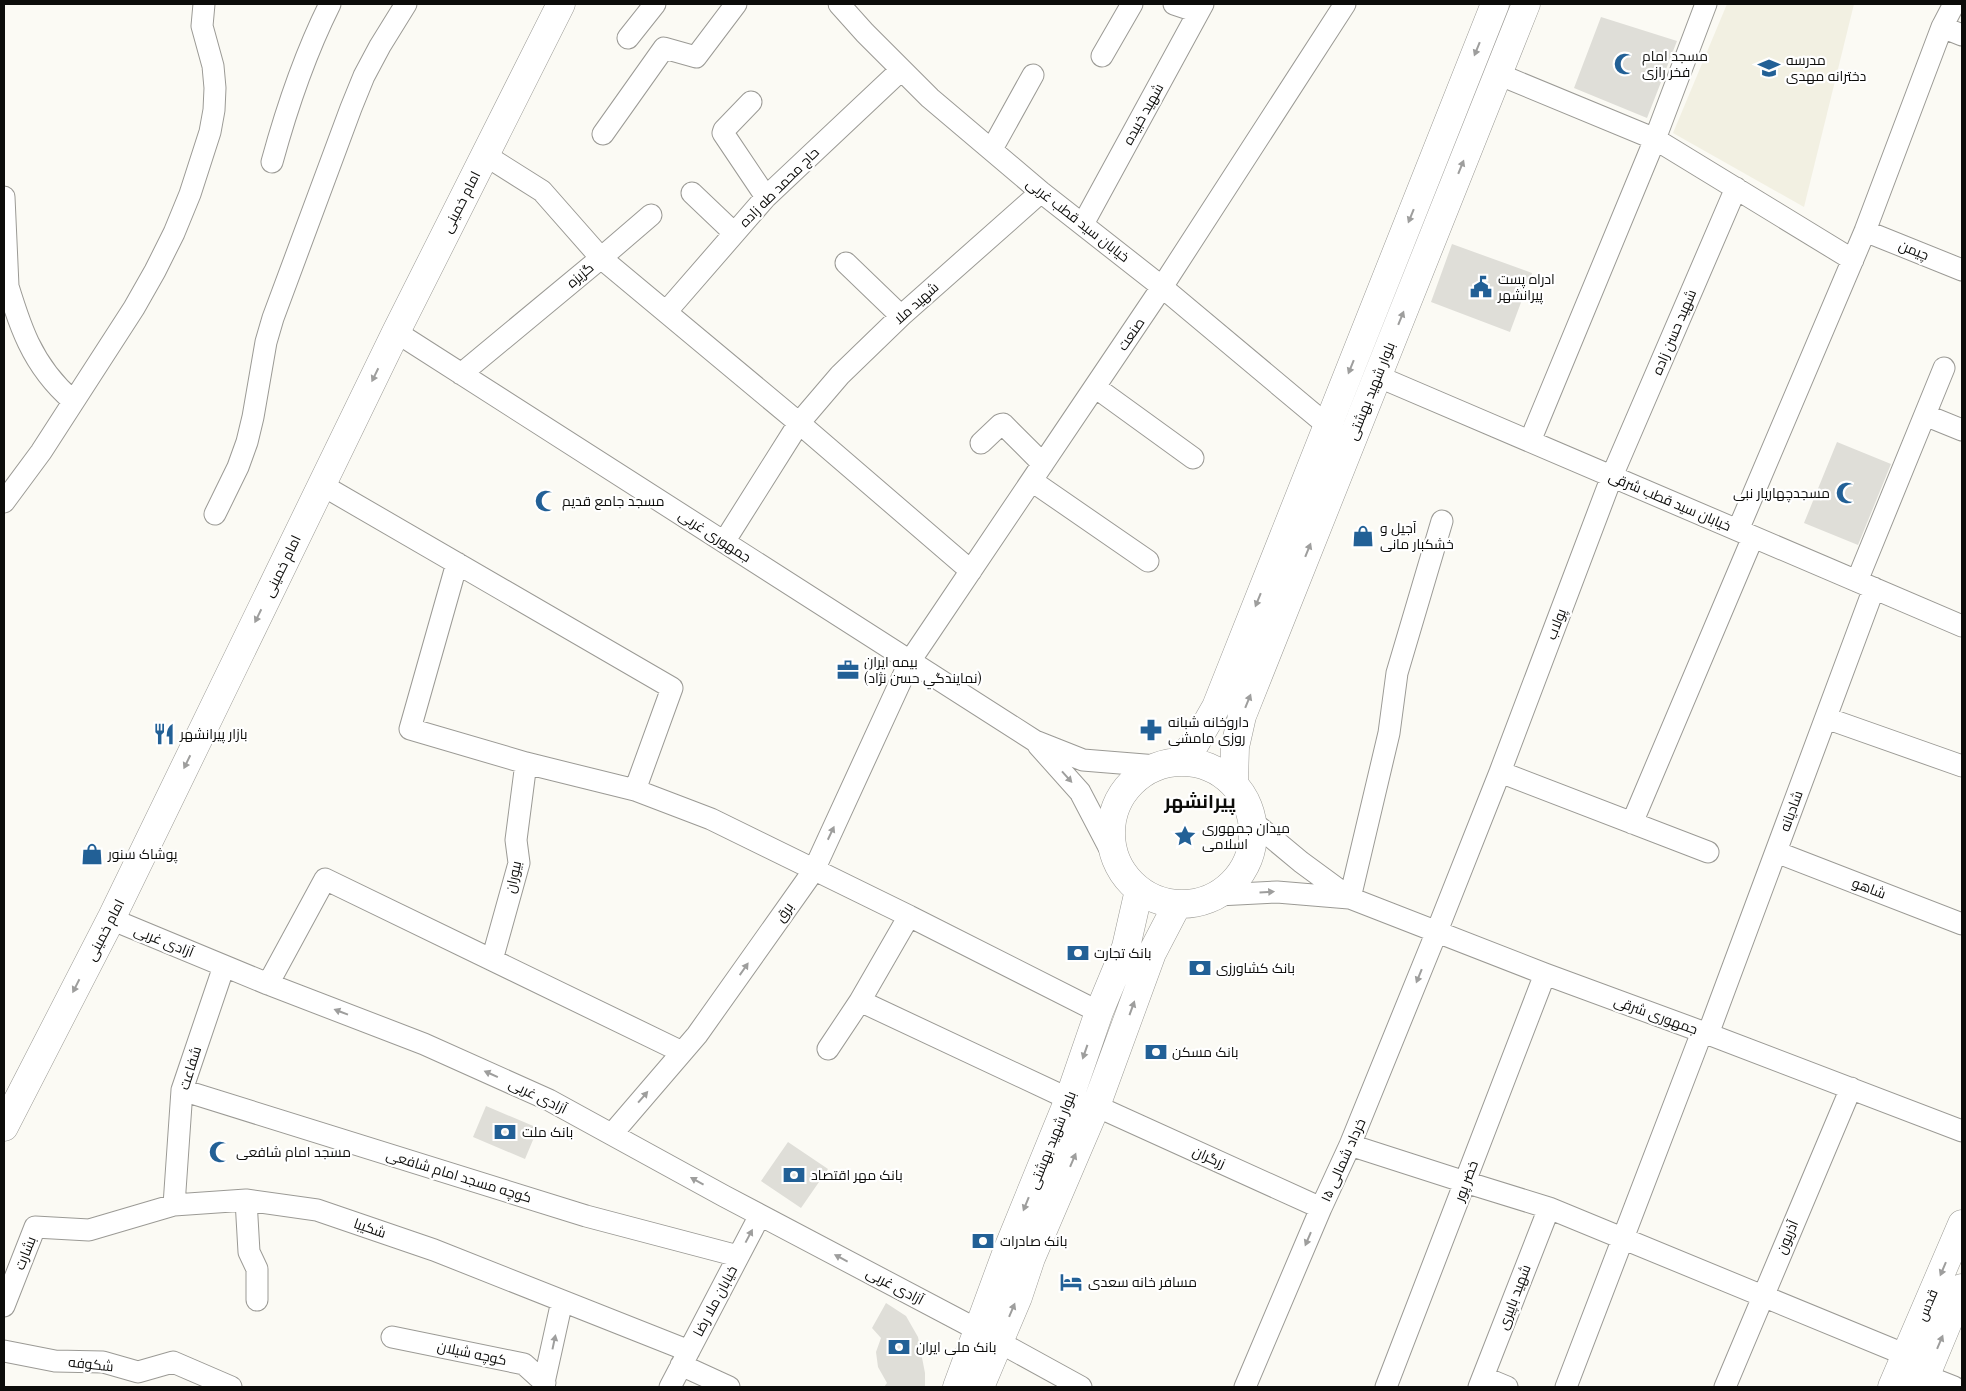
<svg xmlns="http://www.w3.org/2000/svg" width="1966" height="1391" font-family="'Playfair Display',Cairo,serif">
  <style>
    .built { fill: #f2f0e2 }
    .building { fill: #dfded8 }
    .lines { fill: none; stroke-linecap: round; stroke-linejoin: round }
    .minor-casing { stroke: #9b9a95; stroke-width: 23 }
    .major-casing { stroke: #9b9a95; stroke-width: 29 }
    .minor { stroke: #fff; stroke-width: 21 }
    .major { stroke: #fff; stroke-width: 28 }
    .oneway { fill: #9e9e9d }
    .labels { text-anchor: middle; stroke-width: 4.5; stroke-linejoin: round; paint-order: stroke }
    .poi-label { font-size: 14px; fill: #0c0c0a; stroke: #fff; text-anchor: start }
    .street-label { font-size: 14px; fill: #0c0c0a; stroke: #fff }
    .district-label { font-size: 19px; font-weight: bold; fill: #0c0c0a; stroke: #fff }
  </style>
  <rect width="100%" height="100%" fill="#fbfaf4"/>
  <path class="built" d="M1727 4H1854L1804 207 1673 133Z"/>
  <path class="building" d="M1601 17 1677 41 1647 118 1574 88Z
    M1452 244 1532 273 1510 332 1431 302Z
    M1837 442 1891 464 1858 545 1804 523Z
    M486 1106 538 1128 525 1159 473 1137Z
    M788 1142 828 1169 801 1208 761 1181Z
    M886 1303 906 1316 918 1337 925 1373V1387H884L887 1383 878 1367 876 1352 881 1338 872 1328Z"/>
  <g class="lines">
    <g class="minor-casing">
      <path id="minor" d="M839 4 865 33 930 98 1041 192 1162 287 1328 426
        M1174 4 1198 12
        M1942 27 1962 35
        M628 38 655 4
        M1102 56 1132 4
        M1498 74 1655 139 1853 260
        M751 102 724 130 723 133 766 197
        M603 134 664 48 696 57 736 4
        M992 149 1033 75
        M272 162C287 107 305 54 330 4
        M692 193 734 233
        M4 197 8 286
        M651 215 601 258 799 423 724 542
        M1083 224 1203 4
        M1865 231 1962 270
        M846 263 901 316
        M4 273C19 324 31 365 73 401
        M666 312 766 197 901 70
        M396 332 1035 741 1083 760 1157 766
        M461 374 601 258 542 191 485 155
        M1377 376 1962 626
        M1095 387 1193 458
        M1925 415 1962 430
        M1530 441 1655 139 1706 4
        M981 443 1000 425 1003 424 1043 464
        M1032 481 1148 561
        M322 485 672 688 635 790 526 763 410 729 457 563
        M4 502 41 452 134 308 155 271 174 233 190 194 210 132 214 110 215 88 213 66 202 26 204 4
        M215 514 238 467 247 442 253 417 266 342 273 318 351 108 364 76 380 46 406 4
        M1738 530 1865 231 1942 27 1954 4
        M971 571 799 423 840 375 901 316 1041 192
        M1857 581 1944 368
        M1826 718 1962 766
        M1038 745 1080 792 1114 857
        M1500 772 1708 852
        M635 790 711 819 909 916
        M1253 822 1301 862 1350 898 1545 974 1708 1034 1962 1131
        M1632 823 1753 537
        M1776 852 1962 924
        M1218 895 1277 892 1349 898
        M1350 898 1389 733 1397 673 1442 521
        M111 919 268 984 424 1044 549 1100 724 1196 978 1330
        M492 960 519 863 516 840 526 763
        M268 984 325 879 682 1052
        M1708 1034 1874 588
        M828 1049 860 1001
        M182 1090 586 1216 738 1256
        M1069 1099 860 1001 909 916 1099 1012
        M1096 1106 1321 1208
        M612 1134 697 1035 814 870 910 661 1162 287 1345 4
        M1350 1145 1465 1182 1549 1208 1906 1355
        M246 1200 249 1252 257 1269V1300
        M174 1205 182 1090 224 966
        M4 1306 35 1227 89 1230 174 1205 246 1200 317 1210 434 1250 689 1351
        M392 1337 524 1364 545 1383
        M999 1342 1081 1387
        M4 1351 55 1361 103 1362 138 1372 173 1362 231 1387
        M681 1365 729 1387
        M1926 1376 1954 1387
        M1483 1377 1507 1387
        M543 1387 562 1301
        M670 1387 760 1215
        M1245 1387 1321 1208 1350 1145 1437 931 1500 772 1612 476 1736 188
        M1386 1387 1545 974
        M1479 1387 1549 1208
        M1566 1387 1702 1032
        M1725 1387 1851 1088"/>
    </g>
    <g class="major-casing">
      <path id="major" d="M1111 833a71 71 0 1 1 142 0a71 71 0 1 1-142 0Z
        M1177 762 1196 742 1216 707 1495 4
        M1234 783 1235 747 1242 716 1526 4
        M4 1127 111 919 396 332 561 4
        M957 1387 1007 1251 1069 1099 1099 1012 1126 947 1139 890
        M980 1387 1018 1297 1031 1258 1096 1106 1152 953 1177 905
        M1892 1387 1962 1224
        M1921 1387 1962 1288"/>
    </g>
    <use href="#minor" class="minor"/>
    <use href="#major" class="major"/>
  </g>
  <defs><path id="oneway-solid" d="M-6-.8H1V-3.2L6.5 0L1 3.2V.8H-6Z" transform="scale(1.25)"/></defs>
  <g class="oneway">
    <use href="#oneway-solid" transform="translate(1477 49) rotate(112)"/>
    <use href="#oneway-solid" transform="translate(1461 167) rotate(-68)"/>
    <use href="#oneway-solid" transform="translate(1411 216) rotate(112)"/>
    <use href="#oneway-solid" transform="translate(1401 318) rotate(-68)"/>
    <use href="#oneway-solid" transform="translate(1351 367) rotate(112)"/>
    <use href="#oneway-solid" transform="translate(375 375) rotate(116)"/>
    <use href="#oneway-solid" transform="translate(1308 550) rotate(-68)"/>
    <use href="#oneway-solid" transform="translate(1258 600) rotate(112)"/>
    <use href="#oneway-solid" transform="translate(258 616) rotate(116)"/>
    <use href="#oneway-solid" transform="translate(1248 701) rotate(-68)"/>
    <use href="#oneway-solid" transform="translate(187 762) rotate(116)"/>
    <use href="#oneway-solid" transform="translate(1067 777) rotate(48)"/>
    <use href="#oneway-solid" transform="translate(831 833) rotate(-65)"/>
    <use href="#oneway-solid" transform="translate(1267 892) rotate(-4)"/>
    <use href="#oneway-solid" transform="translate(744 969) rotate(-55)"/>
    <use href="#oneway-solid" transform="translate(1419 976) rotate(112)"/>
    <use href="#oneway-solid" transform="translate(76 986) rotate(117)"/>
    <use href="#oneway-solid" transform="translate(1132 1008) rotate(-70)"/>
    <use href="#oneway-solid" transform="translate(341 1012) rotate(-159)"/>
    <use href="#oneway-solid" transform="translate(1085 1052) rotate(109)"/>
    <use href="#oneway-solid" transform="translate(491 1074) rotate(-156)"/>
    <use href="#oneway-solid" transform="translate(643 1097) rotate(-49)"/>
    <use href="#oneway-solid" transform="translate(1073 1160) rotate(-67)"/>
    <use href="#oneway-solid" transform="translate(697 1181) rotate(-151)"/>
    <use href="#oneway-solid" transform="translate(1026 1204) rotate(112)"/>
    <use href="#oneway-solid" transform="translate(749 1236) rotate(-62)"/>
    <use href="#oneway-solid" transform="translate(1308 1239) rotate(113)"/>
    <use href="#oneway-solid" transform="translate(841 1258) rotate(-152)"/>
    <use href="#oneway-solid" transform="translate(1943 1269) rotate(113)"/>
    <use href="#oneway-solid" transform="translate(1012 1310) rotate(-67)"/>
    <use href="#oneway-solid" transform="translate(554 1342) rotate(-78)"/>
    <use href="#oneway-solid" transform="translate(1940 1342) rotate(-67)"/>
  </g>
  <defs>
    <g id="mosque-bare" transform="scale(1.725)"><path d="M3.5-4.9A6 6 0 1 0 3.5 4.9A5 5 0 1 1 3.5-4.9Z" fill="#226096" stroke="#fff" stroke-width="2.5" paint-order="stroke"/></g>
    <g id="school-bare" transform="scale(1.725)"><path d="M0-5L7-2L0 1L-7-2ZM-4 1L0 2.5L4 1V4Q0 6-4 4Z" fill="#226096" stroke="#fff" stroke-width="2.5" paint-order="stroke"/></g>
    <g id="civic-bare" transform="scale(1.725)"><path d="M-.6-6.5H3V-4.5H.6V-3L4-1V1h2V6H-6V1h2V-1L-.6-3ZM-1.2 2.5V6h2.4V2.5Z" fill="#226096" stroke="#fff" stroke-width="2.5" paint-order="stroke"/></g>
    <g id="shop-bare" transform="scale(1.725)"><path d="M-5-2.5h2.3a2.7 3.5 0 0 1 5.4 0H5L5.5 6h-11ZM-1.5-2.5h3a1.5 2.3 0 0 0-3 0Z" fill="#226096" stroke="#fff" stroke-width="2.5" paint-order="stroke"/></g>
    <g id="office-bare" transform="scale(1.725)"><path d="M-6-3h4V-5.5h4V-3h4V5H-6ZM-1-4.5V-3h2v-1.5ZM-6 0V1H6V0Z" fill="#226096" stroke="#fff" stroke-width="2.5" paint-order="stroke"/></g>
    <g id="pharmacy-bare" transform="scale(1.725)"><path d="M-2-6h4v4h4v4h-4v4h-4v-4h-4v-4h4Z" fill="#226096" stroke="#fff" stroke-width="2.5" paint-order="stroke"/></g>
    <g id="restaurant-bare" transform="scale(1.725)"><path d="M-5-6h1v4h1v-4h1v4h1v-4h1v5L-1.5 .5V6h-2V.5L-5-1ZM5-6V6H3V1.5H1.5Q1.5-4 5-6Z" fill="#226096" stroke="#fff" stroke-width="2.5" paint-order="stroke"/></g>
    <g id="sight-bare" transform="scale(1.725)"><path d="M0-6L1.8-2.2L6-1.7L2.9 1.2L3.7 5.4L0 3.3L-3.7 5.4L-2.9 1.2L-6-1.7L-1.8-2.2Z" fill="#226096" stroke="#fff" stroke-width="2.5" paint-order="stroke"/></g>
    <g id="bank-bare" transform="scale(1.725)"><path d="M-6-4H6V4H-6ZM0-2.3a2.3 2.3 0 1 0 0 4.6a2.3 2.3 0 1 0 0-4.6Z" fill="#226096" stroke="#fff" stroke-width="2.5" paint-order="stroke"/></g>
    <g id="hotel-bare" transform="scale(1.725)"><path d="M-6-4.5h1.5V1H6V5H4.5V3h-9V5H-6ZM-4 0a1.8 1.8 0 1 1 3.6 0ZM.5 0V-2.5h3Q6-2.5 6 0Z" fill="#226096" stroke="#fff" stroke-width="2.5" paint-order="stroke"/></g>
  </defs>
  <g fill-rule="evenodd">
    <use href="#mosque-bare" x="1625" y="64"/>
    <use href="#school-bare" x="1769" y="68"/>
    <use href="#civic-bare" x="1481" y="287"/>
    <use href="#mosque-bare" x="1847" y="493"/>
    <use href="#mosque-bare" x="546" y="501"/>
    <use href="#shop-bare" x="1363" y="536"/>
    <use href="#office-bare" x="848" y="670"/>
    <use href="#pharmacy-bare" x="1151" y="730"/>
    <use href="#restaurant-bare" x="164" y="734"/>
    <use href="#sight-bare" x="1185" y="836"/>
    <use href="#shop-bare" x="92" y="854"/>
    <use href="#bank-bare" x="1078" y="953"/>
    <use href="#bank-bare" x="1200" y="968"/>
    <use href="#bank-bare" x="1156" y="1052"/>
    <use href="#bank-bare" x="505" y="1132"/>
    <use href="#mosque-bare" x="220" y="1152"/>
    <use href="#bank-bare" x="794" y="1175"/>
    <use href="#bank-bare" x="983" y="1241"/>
    <use href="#hotel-bare" x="1071" y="1282"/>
    <use href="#bank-bare" x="899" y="1347"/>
  </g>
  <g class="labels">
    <g class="poi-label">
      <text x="1642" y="61">مسجد امام<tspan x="1642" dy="16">فخر رازی</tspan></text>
      <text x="1786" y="65">مدرسه<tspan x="1786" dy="16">دخترانه مهدی</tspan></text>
      <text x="1498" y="284">ادراه پست<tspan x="1498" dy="16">پیرانشهر</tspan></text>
      <text x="1830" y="498" text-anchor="end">مسجدچهاریار نبی</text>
      <text x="562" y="506">مسجد جامع قدیم</text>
      <text x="1380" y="533">آجیل و<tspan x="1380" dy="16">خشکبار مانی</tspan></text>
      <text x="864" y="667">بيمه ايران<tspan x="864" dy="16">(نمايندگي حسن نژاد)</tspan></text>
      <text x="1168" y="727">داروخانه شبانه<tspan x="1168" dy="16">روزی مامشی</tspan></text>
      <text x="180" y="739">بازار پیرانشهر</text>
      <text x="1202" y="833">میدان جمهوری<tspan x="1202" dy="16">اسلامی</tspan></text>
      <text x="108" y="859">پوشاک سنور</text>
      <text x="1094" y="958">بانک تجارت</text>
      <text x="1216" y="973">بانک کشاورزی</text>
      <text x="1172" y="1057">بانک مسکن</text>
      <text x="522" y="1137">بانک ملت</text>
      <text x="236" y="1157">مسجد امام شافعی</text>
      <text x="811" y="1180">بانک مهر اقتصاد</text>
      <text x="1000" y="1246">بانک صادرات</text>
      <text x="1088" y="1287">مسافر خانه سعدی</text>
      <text x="916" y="1352">بانک ملی ایران</text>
    </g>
    <g class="street-label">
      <text transform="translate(1143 114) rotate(-61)" y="5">شهید خبیده</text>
      <text transform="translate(779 187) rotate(-45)" y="5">حاج محمد طه زاده</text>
      <text transform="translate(461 202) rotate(-63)" y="5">امام خمینی</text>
      <text transform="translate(1078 220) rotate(38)" y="5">خیابان سید قطب غربی</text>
      <text transform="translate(1914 250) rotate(22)" y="5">چیمن</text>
      <text transform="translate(580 275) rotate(-40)" y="5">گزیزه</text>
      <text transform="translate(916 303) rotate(-42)" y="5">شهید ملا</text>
      <text transform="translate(1674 332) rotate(-67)" y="5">شهید حسن زاده</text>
      <text transform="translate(1131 334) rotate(-56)" y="5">صنعت</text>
      <text transform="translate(1371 391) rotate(-68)" y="5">بلوار شهید بهشتی</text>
      <text transform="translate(1670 501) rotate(23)" y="5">خیابان سید قطب شرقی</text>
      <text transform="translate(715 536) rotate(33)" y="5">جمهوری غربی</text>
      <text transform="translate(282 566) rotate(-64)" y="5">امام خمینی</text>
      <text transform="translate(1556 624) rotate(-69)" y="5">پولاب</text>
      <text transform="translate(1791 811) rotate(-70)" y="5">شادیانه</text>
      <text transform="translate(513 877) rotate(-78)" y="5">بیوران</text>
      <text transform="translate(1869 888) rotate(21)" y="5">شاهو</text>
      <text transform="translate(784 912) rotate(-55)" y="5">برق</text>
      <text transform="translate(105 930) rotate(-63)" y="5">امام خمینی</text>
      <text transform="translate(164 941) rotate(22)" y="5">آزادی غربی</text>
      <text transform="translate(1656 1015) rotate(20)" y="5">جمهوری شرقی</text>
      <text transform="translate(190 1068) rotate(-73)" y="5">شفاعت</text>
      <text transform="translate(538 1096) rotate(26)" y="5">آزادی غربی</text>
      <text transform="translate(1052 1140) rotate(-68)" y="5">بلوار شهید بهشتی</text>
      <text transform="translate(1209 1157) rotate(24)" y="5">زرگران</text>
      <text transform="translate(1343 1160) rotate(-66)" y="5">۱۵ خرداد شمالی</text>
      <text transform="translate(459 1176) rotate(17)" y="5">کوچه مسجد امام شافعی</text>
      <text transform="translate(1466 1181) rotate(-69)" y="5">خضر پور</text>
      <text transform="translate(370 1228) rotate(19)" y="5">شکیبا</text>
      <text transform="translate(1787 1237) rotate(-67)" y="5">آذریون</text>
      <text transform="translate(25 1253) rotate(-68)" y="5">بشارت</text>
      <text transform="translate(895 1286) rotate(28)" y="5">آزادی غربی</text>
      <text transform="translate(1514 1297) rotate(-69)" y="5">شهید باپیری</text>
      <text transform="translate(715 1301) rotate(-62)" y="5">خیابان ملا رضا</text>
      <text transform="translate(1927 1305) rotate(-67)" y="5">قدس</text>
      <text transform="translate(472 1353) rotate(12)" y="5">کوچه شیلان</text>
      <text transform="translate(91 1364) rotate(6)" y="5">شکوفه</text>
    </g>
    <g class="district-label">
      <text x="1200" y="808">پیرانشهر</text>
    </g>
  </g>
  <rect width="1966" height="1391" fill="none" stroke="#0c0c0a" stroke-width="10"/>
</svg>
